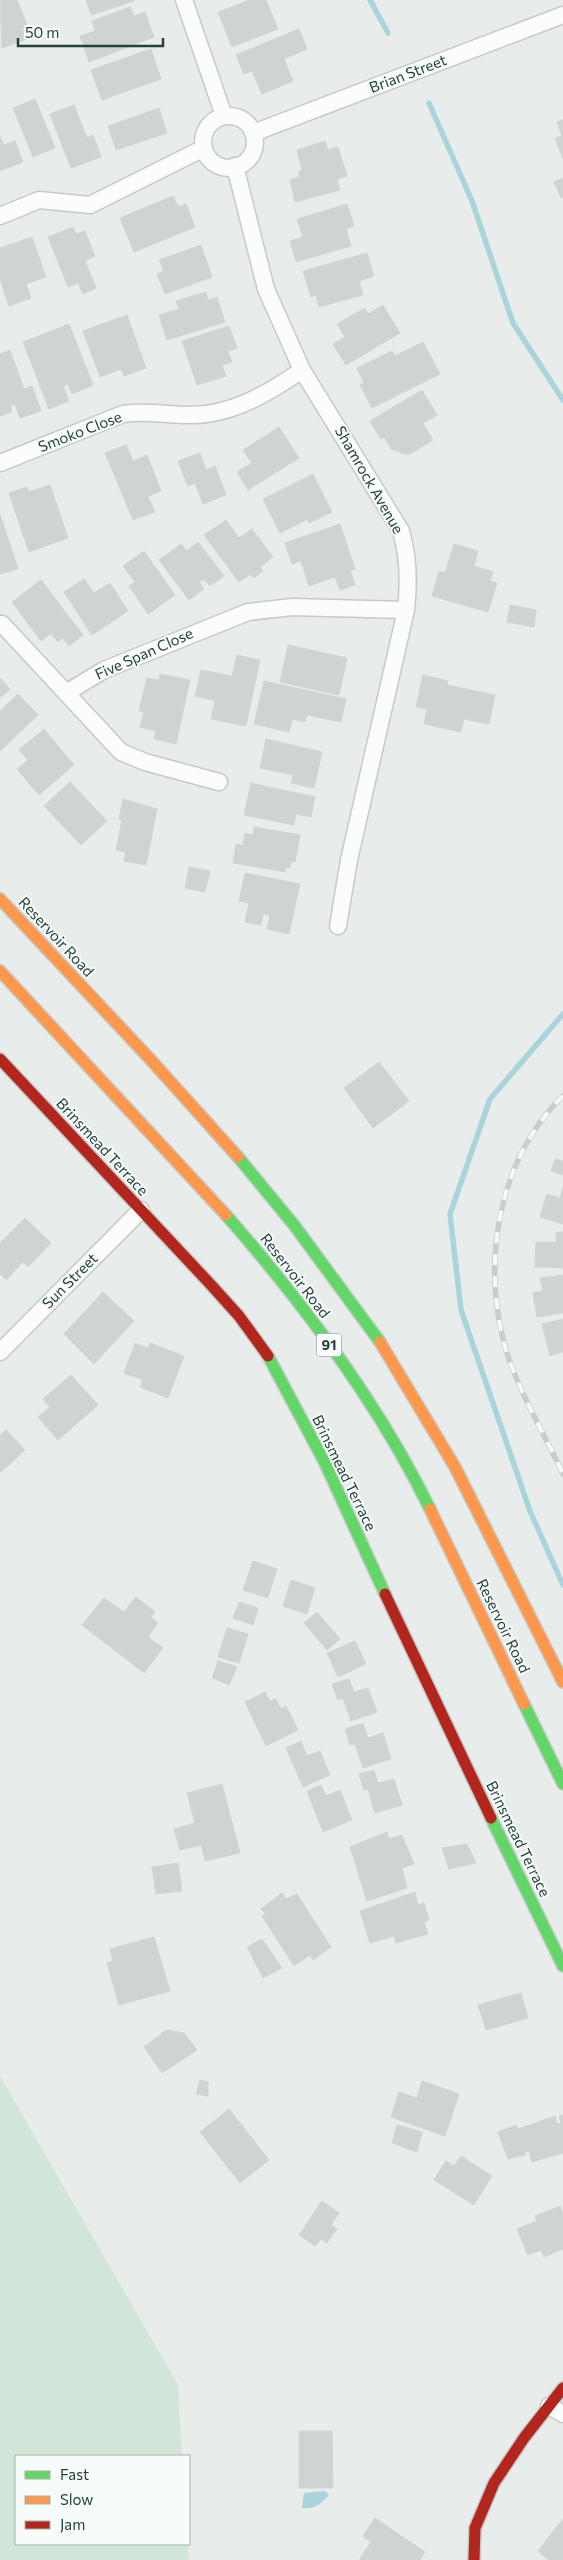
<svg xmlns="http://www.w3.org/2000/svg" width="563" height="2560" font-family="Commissioner,sans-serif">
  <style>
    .green { fill: #d1e6d8 }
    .water { fill: #a9d4db }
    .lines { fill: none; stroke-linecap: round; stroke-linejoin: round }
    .stream { stroke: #a9d4db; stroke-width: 5.5 }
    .building { fill: #cfd4d2; stroke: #d1d6d4 }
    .street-casing { stroke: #c5cac8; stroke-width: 19 }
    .fast-casing { stroke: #c3cbc8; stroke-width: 14 }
    .slow-casing { stroke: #c3cbc8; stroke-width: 14 }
    .jam-casing { stroke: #c3cbc8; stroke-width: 14 }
    .street { stroke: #fcfcfc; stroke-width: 16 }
    .fast { stroke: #63d668; stroke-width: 11 }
    .slow { stroke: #ff974d; stroke-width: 11 }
    .jam { stroke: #b3261e; stroke-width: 11 }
    .rail-casing { stroke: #c9cdcc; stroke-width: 5.5 }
    .rail { stroke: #f7fbf9; stroke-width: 4; stroke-dasharray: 11; stroke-linecap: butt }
    .labels { text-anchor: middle; stroke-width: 4; stroke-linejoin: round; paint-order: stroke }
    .shield { fill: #f7fbf9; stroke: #637a73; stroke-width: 1 }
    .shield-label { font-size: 14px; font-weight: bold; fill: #24423a }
    .street-label { font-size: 15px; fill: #24423a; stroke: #f7fbf9 }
  </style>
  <rect width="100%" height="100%" fill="#e8edeb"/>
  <path class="green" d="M0 2076 178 2385 182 2456H16V2544H188L189 2560H0Z"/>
  <path class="water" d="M325 2491 329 2495C322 2503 314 2510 302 2508L304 2493Z"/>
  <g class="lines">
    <path class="stream" d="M370 0 388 33
      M429 103 472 201 513 323 563 400
      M563 1014 490 1099 450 1214 461 1310 530 1511 563 1585"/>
  </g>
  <path class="building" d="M0 0H17L32 37 2 48Z
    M86 0H134V1L91 15Z
    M250 0H266L278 29 232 47 218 12Z
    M130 7 134 16 145 12 154 37 89 62 80 36 95 31 92 21Z
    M299 29 307 49 284 59 293 81 262 94 252 71 244 74 236 55Z
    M151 49 161 79 102 100 91 70Z
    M35 99 55 148 33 157 13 108Z
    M74 105 87 138 93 135 101 157 71 168 50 114Z
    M159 108 167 133 116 150 108 126Z
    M563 120V159L555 138 562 136 557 122Z
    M0 136 4 145 15 141 23 162 0 171Z
    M325 141 328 150 338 147 347 176 337 179 340 190 295 202 290 180 299 177V171L302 170 297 150Z
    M563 178V197L561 198 554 182Z
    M173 196 178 207 186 204 195 227 134 252 120 218Z
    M347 204 354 226 346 229 351 246 296 262 290 241 303 237 297 219Z
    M73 227 76 234 85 231 95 256 85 261 96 288 83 294 78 283 68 287 48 237Z
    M32 237 46 277 26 284 31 298 9 306 0 279V248Z
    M201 245 212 277 165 294 157 274 164 271 159 260Z
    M367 253 374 276 359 281 363 295 319 307 316 295 311 297 303 271Z
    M206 292 208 300 217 297 225 322 167 340 159 315 179 309 176 301Z
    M383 305 400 333 346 365 333 344 345 337 337 324 365 308 368 314Z
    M127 315 146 368 124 376 121 369 100 377 83 331Z
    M69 324 93 385 72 394 68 384 63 386 69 401 49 409 23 342Z
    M229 326 237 348 228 351 232 362 222 365 226 376 197 385 182 341Z
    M423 342 440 374 372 408 360 385 364 383 357 368 392 351 395 356Z
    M10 350 24 389 32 386 41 411 20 418 15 404 10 406 12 412 0 416V354Z
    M422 390 437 415 423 423 433 440 408 455 391 449 384 437 381 439 370 421Z
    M279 427 299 458 248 490 237 472 252 463 243 450Z
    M126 445 133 461 147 455 161 491 148 496 155 512 133 520 105 453Z
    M200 453 206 470 215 466 226 495 203 504 195 483 188 486 178 461Z
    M313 474 332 512 309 523 308 519 280 533 263 499Z
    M50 485 68 538 29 552 9 493 27 487 29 492Z
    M0 514 18 569 0 574Z
    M226 520 239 538 252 529 273 557 260 567 263 571 254 578 251 574 239 582 204 535Z
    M340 524 355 569 350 571 355 585 340 590 335 577 309 586 301 561 292 564 285 543Z
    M198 542 224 576 210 586 204 579 199 582 204 589 189 600 159 560 181 544 187 551Z
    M454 544 478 551 474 566 493 572 490 581 497 583 488 612 432 596 439 571 445 573Z
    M144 551 175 595 148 614 129 586 135 582 123 566Z
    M84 579 94 593 110 583 128 611 92 635 64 592Z
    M41 580 83 635 69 646 63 638 58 642 51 633 41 641 12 602Z
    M510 605 536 610 534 627 507 622Z
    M288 645 347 658 339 695 280 682Z
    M237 655 260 660 246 726 211 719 215 701 195 696 201 670 232 676Z
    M160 674 190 680 176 744 154 739 156 731 140 727 144 712 139 711 147 678 159 680Z
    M423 675 448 681 447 685 495 695 489 724 464 719 461 732 424 724 427 709 416 707Z
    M0 678 10 689 0 698Z
    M264 681 346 699 341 722 307 715 305 722 293 719 289 732 254 724Z
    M18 694 38 715 0 751V711Z
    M44 729 74 765 39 795 17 769 28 760 19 750Z
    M266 739 322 752 314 788 291 783 293 775 260 768Z
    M70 782 107 821 81 845 44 806Z
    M251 783 315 797 311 817 296 814 294 825 244 815Z
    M123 799 157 809 146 865 124 861 126 852 116 850 122 820 119 819Z
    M254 827 300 835 295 862 291 861 290 868 286 867 285 872 233 863 236 844 243 846 245 833 253 835Z
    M189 867 210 871 205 892 185 888Z
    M245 873 300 884 289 934 267 929 270 915 263 914 261 925 245 922 249 903 239 901Z
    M379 1062 409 1101 373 1128 344 1088Z
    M555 1159 563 1161V1175L551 1171Z
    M563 1187V1224L540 1217 547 1194 560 1198Z
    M25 1218 51 1243 28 1267 23 1262 6 1280 0 1274V1243Z
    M556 1232H563V1268L535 1267 536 1242H556Z
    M563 1275V1313L537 1317 533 1293 543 1291 540 1278Z
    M103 1292 134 1321 94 1364 64 1334Z
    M563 1319V1352L550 1356 542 1324Z
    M135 1343 148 1348 150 1343 184 1356 168 1398 140 1387 143 1380 124 1373Z
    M71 1375 98 1405 58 1440 38 1417 50 1407 43 1399Z
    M6 1430 25 1450 0 1473V1435Z
    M253 1561 277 1569 268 1598 243 1590Z
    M291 1580 315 1588 307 1614 283 1606Z
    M136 1597 155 1612 151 1617 158 1623 148 1637 163 1648 144 1673 82 1625 104 1598 124 1612Z
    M239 1602 258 1608 253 1625 233 1618Z
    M317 1612 340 1639 327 1650 304 1623Z
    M227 1628 248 1634 239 1663 218 1657Z
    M355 1641 366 1664 338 1677 327 1653Z
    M218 1661 237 1667 229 1685 212 1678Z
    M349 1679 354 1692 368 1688 377 1712 351 1721 343 1698 338 1700 332 1684Z
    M265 1692 270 1701 276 1699 281 1709 286 1706 298 1730 266 1746 245 1702Z
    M363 1723 368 1738 383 1733 391 1759 363 1768 355 1744 350 1745 345 1729Z
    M301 1741 307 1756 320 1751 330 1775 303 1787 286 1748Z
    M374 1770 378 1783 394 1779 402 1805 375 1813 368 1789 364 1790 359 1774Z
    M222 1784 240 1853 205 1861 201 1845 180 1850 174 1829 195 1823 187 1793Z
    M321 1785 326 1796 340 1790 352 1820 323 1832 307 1791Z
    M387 1832 389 1839 402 1835 414 1864 402 1868 407 1888 367 1901 350 1847Z
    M467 1844 476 1863 449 1869 442 1848Z
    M178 1863 182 1891 156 1894 152 1867Z
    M415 1892 418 1905 424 1903 429 1920 424 1922 428 1934 396 1943 394 1936 370 1943 360 1911Z
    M282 1893 286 1899 297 1894 331 1947 313 1960 310 1955 294 1966 262 1916 266 1914 261 1909Z
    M154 1937 170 1991 119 2005 107 1963 113 1961 110 1949Z
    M262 1939 282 1968 263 1978 247 1947Z
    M521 1993 528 2018 486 2030 478 2005Z
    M166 2030 184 2033 197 2050 162 2073 144 2047Z
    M200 2080 208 2082V2096L196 2094Z
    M422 2081 459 2094 445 2136 391 2117 399 2092 417 2098Z
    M229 2109 269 2160 240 2183 200 2132Z
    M563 2115V2153L532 2162 529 2151 524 2152 526 2155 508 2159 498 2132 516 2125 518 2129 555 2116 557 2124 561 2123 559 2116Z
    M397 2125 422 2132 417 2152 392 2143Z
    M461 2156 492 2176 474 2205 434 2180 446 2161 454 2166Z
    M322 2201 339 2213 331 2225 337 2229 327 2243 321 2239 315 2246 299 2235Z
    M560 2206 563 2214V2249L544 2257 541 2250 528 2255 517 2229 537 2221 535 2216Z
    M299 2431H332L333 2488H299Z
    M375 2518 425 2552 420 2560H359L371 2542 363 2536Z
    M563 2519V2560H549L538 2551Z"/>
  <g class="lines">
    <g class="street-casing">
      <path id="street" d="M184 0 224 116
        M203 142a26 26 0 1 1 52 0a26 26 0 1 1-52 0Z
        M253 133 563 15
        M235 166 266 289 302 370 401 531C409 558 409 583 406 610L349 860 338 926
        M0 216 39 200 90 205 204 148
        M0 463 123 414C145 410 166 415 189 415 230 416 269 393 302 370
        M2 624 121 752 145 762 219 782
        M66 693 104 670 248 612 292 607 406 610
        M0 1352 141 1210
        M549 2406 563 2414"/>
    </g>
    <g class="fast-casing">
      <path id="fast" d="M238 1157 294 1225 380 1342
        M226 1215C304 1304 378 1402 430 1509
        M268 1356 325 1463 385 1594
        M524 1704 563 1784
        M491 1818 563 1966"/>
    </g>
    <g class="slow-casing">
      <path id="slow" d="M0 899 150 1059 238 1157
        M0 971 226 1215
        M380 1342 455 1467 563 1682
        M430 1509 524 1704"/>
    </g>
    <g class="jam-casing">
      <path id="jam" d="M0 1059 212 1286 239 1316 268 1356
        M385 1594 491 1818
        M474 2560 475 2528 494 2483 524 2438 563 2388"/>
    </g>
    <use href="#street" class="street"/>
    <use href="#fast" class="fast"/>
    <use href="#slow" class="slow"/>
    <use href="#jam" class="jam"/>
    <g class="rail-casing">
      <path id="rail" d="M563 1096C499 1158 482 1259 504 1343 516 1387 544 1433 563 1474"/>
    </g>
    <use href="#rail" class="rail"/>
  </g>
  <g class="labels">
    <rect class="shield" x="316.5" y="1333.5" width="25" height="23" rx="4"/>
    <g class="shield-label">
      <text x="329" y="1350">91</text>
    </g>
    <g class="street-label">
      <text transform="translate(408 74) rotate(-21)" y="5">Brian Street</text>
      <text transform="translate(80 432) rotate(-21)" y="5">Smoko Close</text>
      <text transform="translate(369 480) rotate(60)" y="5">Shamrock Avenue</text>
      <text transform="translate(144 654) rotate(-24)" y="5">Five Span Close</text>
      <text transform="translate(56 937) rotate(47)" y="5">Reservoir Road</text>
      <text transform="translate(102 1147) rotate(47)" y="5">Brinsmead Terrace</text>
      <text transform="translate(295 1276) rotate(52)" y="5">Reservoir Road</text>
      <text transform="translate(70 1281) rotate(-45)" y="5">Sun Street</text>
      <text transform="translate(344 1473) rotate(64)" y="5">Brinsmead Terrace</text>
      <text transform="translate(503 1626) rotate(64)" y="5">Reservoir Road</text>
      <text transform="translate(518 1839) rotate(64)" y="5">Brinsmead Terrace</text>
    </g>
  </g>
  <rect x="15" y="2455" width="175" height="90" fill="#f7fbf9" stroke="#a3b1ad"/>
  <rect x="25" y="2471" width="25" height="8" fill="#63d668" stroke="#a3b1ad"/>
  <text x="60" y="2480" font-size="15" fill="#24423a">Fast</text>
  <rect x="25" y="2496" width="25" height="8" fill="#ff974d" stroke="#a3b1ad"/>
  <text x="60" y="2505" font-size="15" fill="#24423a">Slow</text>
  <rect x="25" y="2521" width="25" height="8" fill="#b3261e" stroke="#a3b1ad"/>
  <text x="60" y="2530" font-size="15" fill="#24423a">Jam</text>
  <path d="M18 38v8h145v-8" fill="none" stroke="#24423a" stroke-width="2.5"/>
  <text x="25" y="38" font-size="15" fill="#24423a" stroke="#f7fbf9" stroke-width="4" paint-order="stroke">50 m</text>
</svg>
